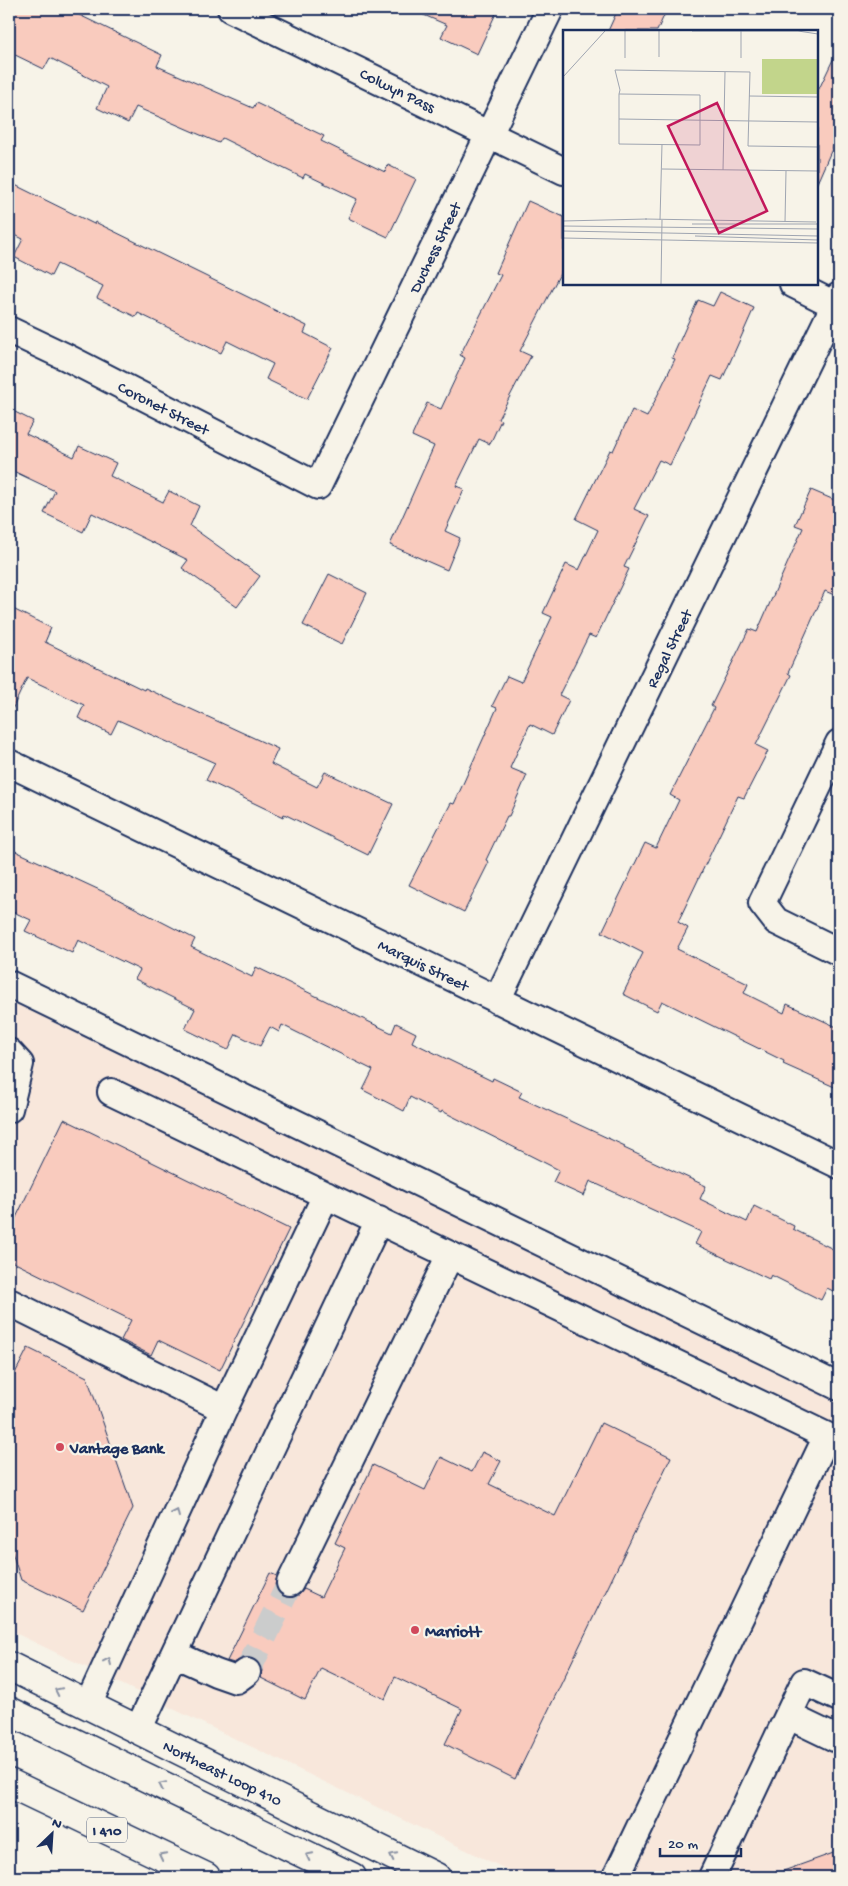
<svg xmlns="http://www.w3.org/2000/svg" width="848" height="1886" font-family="'Gochi Hand',sans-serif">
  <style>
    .built { fill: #f8e7db }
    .building { fill: #f9cbbe; stroke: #1b2f5e }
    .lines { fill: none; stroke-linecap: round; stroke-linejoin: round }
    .minor-tunnel { stroke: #cbcccc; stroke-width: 26; stroke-dasharray: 26 13; stroke-linecap: butt }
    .minor-casing { stroke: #1b2f5e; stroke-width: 30 }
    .major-casing { stroke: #1b2f5e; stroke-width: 31 }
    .highway-casing { stroke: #1b2f5e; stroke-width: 31 }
    .minor { stroke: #f7f3e8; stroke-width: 26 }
    .major { stroke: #f7f3e8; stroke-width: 28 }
    .highway { stroke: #f7f3e8; stroke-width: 28 }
    .oneway { stroke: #8991a3 }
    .poi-dot { fill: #d1495b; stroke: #f7f3e8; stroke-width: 2 }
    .labels { text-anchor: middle; stroke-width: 4.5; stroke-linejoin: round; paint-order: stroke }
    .shield { fill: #f7f3e8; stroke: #5d6a87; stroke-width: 1 }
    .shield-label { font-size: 15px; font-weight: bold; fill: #1b2f5e }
    .street-label { font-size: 16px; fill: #1b2f5e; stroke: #f7f3e8 }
    .poi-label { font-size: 16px; font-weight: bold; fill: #1b2f5e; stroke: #f7f3e8; text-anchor: start }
    .inset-road { fill: none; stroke: #9fa5b1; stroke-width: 1 }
    .view { fill: #c2185b; fill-opacity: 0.15; stroke: #c2185b; stroke-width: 2.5 }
    .inset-edge { fill: none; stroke: #1b2f5e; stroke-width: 2.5 }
  </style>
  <rect width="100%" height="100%" fill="#f7f3e8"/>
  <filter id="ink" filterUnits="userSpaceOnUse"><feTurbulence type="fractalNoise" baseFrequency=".02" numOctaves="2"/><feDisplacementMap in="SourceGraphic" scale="10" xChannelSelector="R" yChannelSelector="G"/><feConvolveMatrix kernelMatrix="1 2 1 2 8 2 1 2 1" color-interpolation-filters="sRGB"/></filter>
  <g filter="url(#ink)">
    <path class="built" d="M9 996 839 1399V1877H522L9 1630Z"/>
    <path class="building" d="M9 9H67L162 55 157 66 253 108 256 103 324 136 321 141 385 172 388 165 416 179 388 237 348 218 357 199 305 174 303 178 222 138 219 143 136 107 128 123 97 108 107 87 50 58 44 69 9 52Z
      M410 9H498L477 54 441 37 447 25Z
      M618 9H667L657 31H608Z
      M839 47V133L817 183V93Z
      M15 185 94 224 95 222 307 326 304 333 333 348 307 399 266 379 273 364 227 341 221 353 138 313 136 317 97 298 103 286 57 264 51 276 14 257 23 239 9 232V197Z
      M528 201 564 217V266L520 351 531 356 498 419 501 420 490 444 479 439 456 486 464 489 445 531 460 538 447 570 390 545 434 446 412 436 427 403 441 409 465 358 460 355 501 275 496 273Z
      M720 292 754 308 722 380 712 376 670 465 659 460 634 509 649 516 624 567 629 569 596 638 589 635 559 695 569 700 552 735 530 724 510 768 527 775 509 816H507L486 860 489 862 464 912 409 885 451 803 454 804 497 708 492 706 507 676 521 682 552 617 543 613 566 564 579 570 598 530 576 519 610 450 613 451 632 410 647 417 675 359 672 358 698 300 713 306Z
      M9 409 33 421 26 434 74 457 79 446 116 463 110 476 163 502 169 491 199 506 190 526 260 576 237 607 182 568 188 560 92 513 83 532 44 513 55 491 9 469Z
      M811 490 839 502V597L825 591 788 673 791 675 756 745 768 751 744 798 738 796 678 922 688 928 677 949 748 984 744 993 784 1013 787 1004 839 1028V1089L783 1064 784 1061 662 1001 657 1011 623 994 643 953 602 932 645 843 656 848 679 800 670 795 714 708 711 706 749 629 757 632 803 528 795 525Z
      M329 574 367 593 342 644 303 625Z
      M9 607 51 628 45 642 144 690 145 688 278 749 271 764 317 787 325 772 393 804 368 855 284 814 283 817 206 780 215 763 118 720 111 734 78 718 84 705 27 678 9 716Z
      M9 848 104 892 195 939 191 947 252 977 256 967 392 1033 396 1023 416 1033 412 1042 492 1081 493 1078 522 1092 519 1097 625 1146 624 1148 706 1186 700 1199 747 1222 754 1206 794 1226 793 1229 839 1252V1294L827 1288 821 1300 771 1275 769 1279 695 1244 701 1232 590 1181 584 1196 553 1182 559 1170 442 1111 441 1113 410 1097 404 1111 363 1090 373 1070 282 1025 279 1032 270 1027 260 1046 236 1034 228 1050 185 1029 195 1009 135 979 140 970 78 940 72 953 25 931 31 920 9 910Z
      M64 1119 289 1229 220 1370 158 1340 151 1355 121 1340 131 1320 9 1260V1232Z
      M28 1348 87 1377 133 1508 83 1610 21 1580 9 1543V1385Z
      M601 1423 671 1457 515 1779 445 1744 462 1709 395 1677 385 1699 321 1668 305 1700 261 1678 262 1670 259 1663 254 1659 245 1657 234 1663 227 1661 270 1573 277 1576 275 1585 278 1592 283 1596 292 1598 299 1595 304 1589 321 1597 345 1548 335 1543 373 1465 425 1490 441 1457 472 1472 482 1452 501 1461 489 1484 555 1516Z
      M839 1851V1877H775V1874Z"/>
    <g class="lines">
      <path class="minor-tunnel" d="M247 1672 290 1583"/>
      <g class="minor-casing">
        <path id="minor" d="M231 9 564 171
          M793 284 839 307
          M9 330 66 357 318 486 550 9
          M839 743 762 903 776 921 839 952
          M9 763 839 1165
          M9 984 839 1387
          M497 1000 839 296
          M9 1052 20 1064 9 1109
          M111 1092 827 1436 616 1877
          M9 1302 224 1409 326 1195
          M290 1583 450 1255
          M174 1654 216 1673 236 1680 247 1672
          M88 1705 224 1409
          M789 1716 839 1740
          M138 1730 379 1220
          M712 1877 804 1682 839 1698"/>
      </g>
      <g class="major-casing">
        <path id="major" d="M9 1666 436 1877"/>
      </g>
      <g class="highway-casing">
        <path id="highway" d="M9 1711 352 1877
          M9 1783 206 1877"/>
      </g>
      <use href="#minor" class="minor"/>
      <use href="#major" class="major"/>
      <use href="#highway" class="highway"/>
    </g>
    <defs><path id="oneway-chevron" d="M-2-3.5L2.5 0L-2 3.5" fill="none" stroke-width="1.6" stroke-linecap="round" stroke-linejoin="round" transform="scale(1.25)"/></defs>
    <g class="oneway">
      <use href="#oneway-chevron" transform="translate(176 1513) rotate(-65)"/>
      <use href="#oneway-chevron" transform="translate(108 1661) rotate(-65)"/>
      <use href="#oneway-chevron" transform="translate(58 1691) rotate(-154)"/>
      <use href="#oneway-chevron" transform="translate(162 1785) rotate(-154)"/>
      <use href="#oneway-chevron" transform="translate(162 1856) rotate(-154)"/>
      <use href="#oneway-chevron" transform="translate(309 1856) rotate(-154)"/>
      <use href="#oneway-chevron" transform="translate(393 1856) rotate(-154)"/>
    </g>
  </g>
  <g class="poi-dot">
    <circle cx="60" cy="1447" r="5"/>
    <circle cx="415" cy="1630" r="5"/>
  </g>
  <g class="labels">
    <rect class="shield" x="87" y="1817.5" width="40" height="25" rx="4"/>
    <g class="shield-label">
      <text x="107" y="1835">I 410</text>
    </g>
    <g class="street-label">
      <text transform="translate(398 89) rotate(26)" y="6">Colwyn Pass</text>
      <text transform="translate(434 247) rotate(-64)" y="6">Duchess Street</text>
      <text transform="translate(164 407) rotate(27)" y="6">Coronet Street</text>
      <text transform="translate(668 648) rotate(-64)" y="6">Regal Street</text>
      <text transform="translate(424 964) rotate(26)" y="6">Marquis Street</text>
      <text transform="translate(223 1772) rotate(26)" y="6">Northeast Loop 410</text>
    </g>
    <g class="poi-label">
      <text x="70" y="1453">Vantage Bank</text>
      <text x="425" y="1636">Marriott</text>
    </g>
  </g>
  <g transform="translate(563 30)">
    <rect width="255" height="255" fill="#f7f3e8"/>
    <path d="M199 29H255V64H199Z" fill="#c2d58b"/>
    <path class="inset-road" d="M96 1V27M129 1H235L255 4M62 28V1M178 28V1M0 47 42 1M56 64 137 65V115L56 114V64L57 60 52 40 187 42 185 116 255 117M186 66 255 67M56 89 255 92M99 139 255 141M160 140 162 42M82 189 253 192M97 190 99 114M0 191 84 189M222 192 223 141M129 194H255M0 196 255 199M0 201 255 206M132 206 255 210M0 208 255 213M98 254 99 190"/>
    <path class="view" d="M154 73 204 181 156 203 105 96Z"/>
    <rect width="255" height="255" class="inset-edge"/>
  </g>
  <rect width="848" height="1886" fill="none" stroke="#f7f3e8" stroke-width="30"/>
  <rect x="15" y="15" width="818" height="1856" fill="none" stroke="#1b2f5e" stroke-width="2" filter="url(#ink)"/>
  <g transform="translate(52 1834) rotate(25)" stroke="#f7f3e8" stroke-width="4" paint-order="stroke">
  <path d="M0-4L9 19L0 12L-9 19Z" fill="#1b2f5e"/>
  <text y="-8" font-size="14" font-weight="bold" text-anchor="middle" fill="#1b2f5e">N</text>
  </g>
  <path d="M660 1848v8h81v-8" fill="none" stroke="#1b2f5e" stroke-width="2.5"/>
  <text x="668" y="1848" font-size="15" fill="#1b2f5e" stroke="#f7f3e8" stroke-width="4" paint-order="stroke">20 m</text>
</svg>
